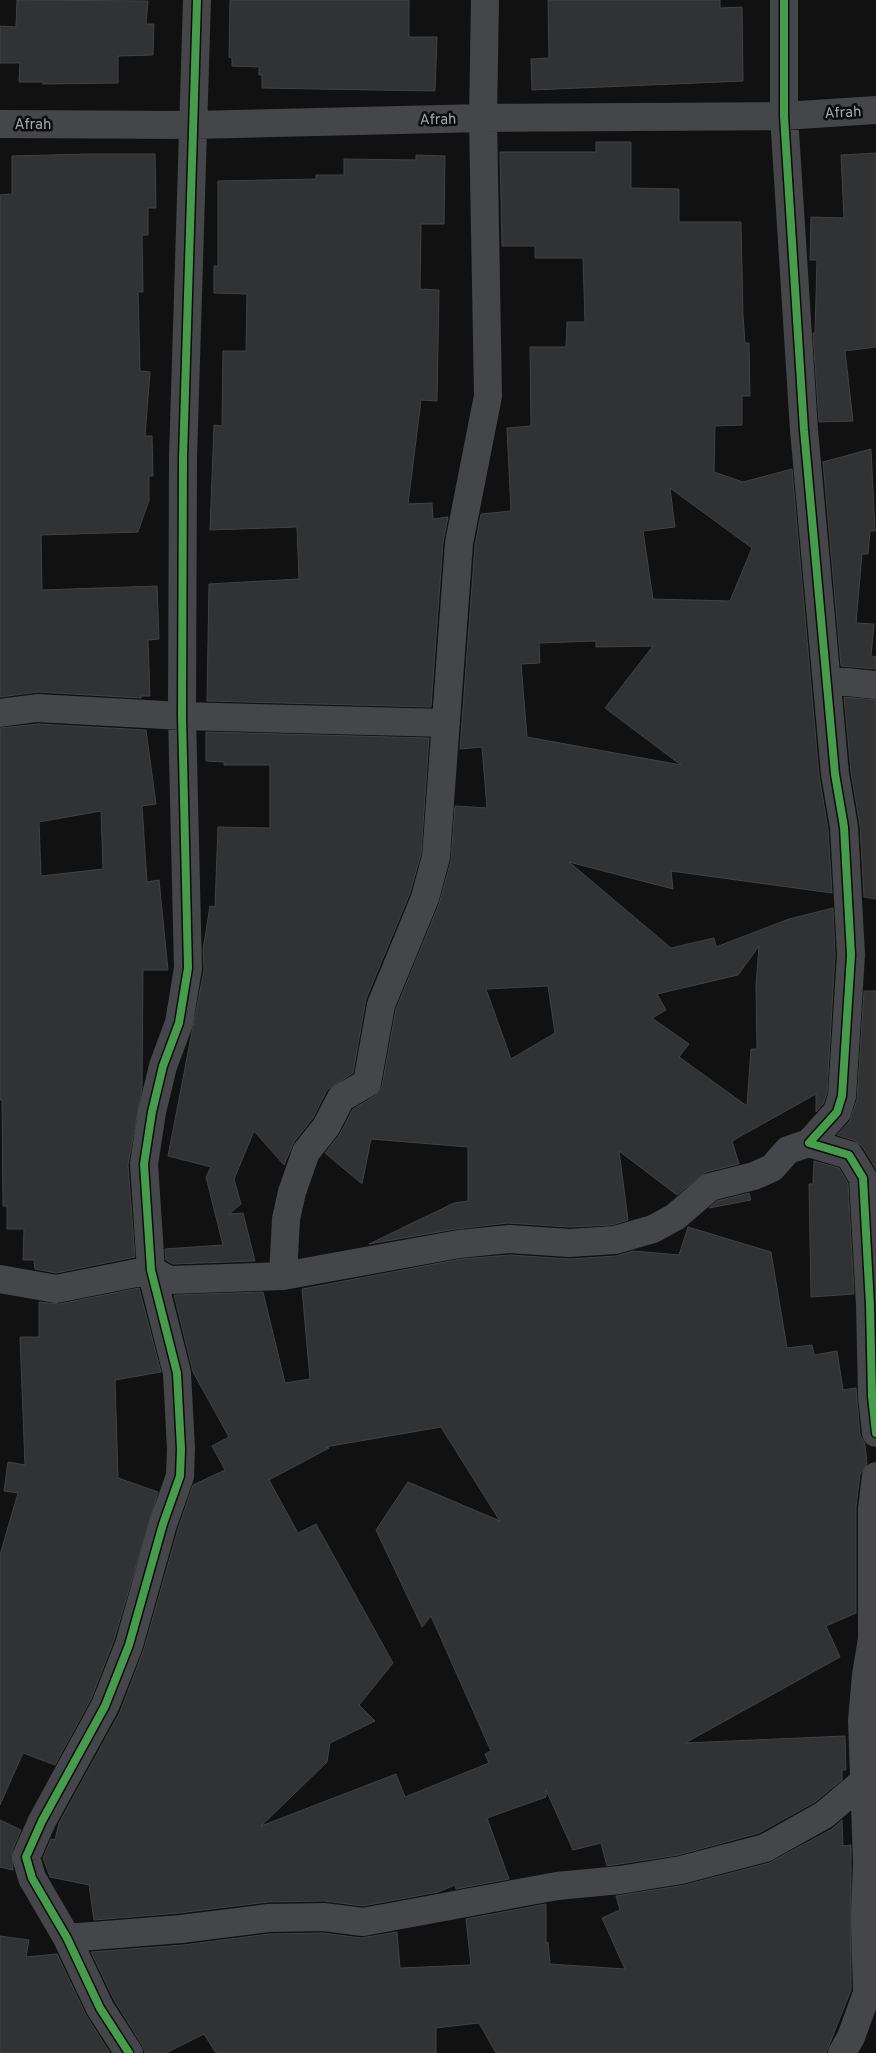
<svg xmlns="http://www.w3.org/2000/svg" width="876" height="2053" font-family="Overpass,sans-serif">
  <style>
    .building { fill: #313233; stroke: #414244; fill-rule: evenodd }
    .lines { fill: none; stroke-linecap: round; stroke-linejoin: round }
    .minor { stroke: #45464a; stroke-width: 28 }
    .cycleway-casing { stroke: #0c0b0d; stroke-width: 11 }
    .cycleway { stroke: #469c4c; stroke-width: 8 }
    .labels { text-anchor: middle; stroke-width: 5; stroke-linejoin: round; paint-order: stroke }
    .street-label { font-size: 15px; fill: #a3a6b1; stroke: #0c0b0d }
  </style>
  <rect width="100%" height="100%" fill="#111"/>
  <path class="building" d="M17 0 148 1 146 24H154L153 55 118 56V83L43 84V82H19L20 63H0V26L16 27Z
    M230 0H409V37H437L435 91 262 88V75H259V67L232 66V58L229 57Z
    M548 0H720V8L742 7 743 81 532 90 531 59 549 58Z
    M596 142H631V188L679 189V222H741L743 315 745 343H749L750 396H742V425L715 426 714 472 743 482 792 469 819 775 828 829 832 893 671 871 673 889 569 862 671 948 714 938 716 947 789 919 833 908 835 955 827 1093 823 1104 816 1112V1094L732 1141 739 1164 706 1172 677 1195 619 1151 628 1220 612 1225 569 1227 508 1223 456 1229 369 1244 454 1203 468 1201V1147L371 1139 362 1184 325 1153 340 1134 353 1109 375 1096 382 1086 396 1009 439 904 451 861 455 806 487 808 482 747 460 749 475 545 481 514 511 511 507 428 531 426 530 347H566L567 322H585L583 258H535V246H502L500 152H596ZM670 488 752 548 730 601 653 599 643 531 675 527ZM596 641V647L653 646 605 708 681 765 527 737 521 664 540 663 539 643ZM759 946 756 986 757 1049H751L747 1106 679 1057 689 1044 652 1018 666 1010 657 994 738 975ZM548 986 555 1033 511 1059 486 989Z
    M876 153V347L845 351 853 421 819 422 813 333H815L817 260H810L811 217 844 218 841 155Z
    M88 154H155L156 208H148V235H142L143 292H138L140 371 150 372 145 436H152L153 476H149V500L138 532 41 535 42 590 157 586 159 639 148 640 150 696H141V698L38 692 0 697V195L12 194V156Z
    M416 155 445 156 444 224H421L420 289 439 290 437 401 421 400 408 504 432 503 433 519 448 517 443 542 431 707 207 701 209 584 299 579 297 527 210 530 214 425 222 426 223 351H246L247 294 214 293V266H218V181L316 179V175H344V159L416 160Z
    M871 449 875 531H870L868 554H862L856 623 874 624 871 656 876 657V669L841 666 823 462Z
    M844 697 876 700V899L864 897 860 826 851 772Z
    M38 724 146 730 156 804 142 806 147 882 159 880 168 970H143L142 1089 128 1165 135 1257 56 1273 35 1269 34 1260H23L24 1229H7V1206H3L2 1100H0V728ZM101 811 103 869 41 876 39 822Z
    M206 732 429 738 421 854 410 893 366 999 353 1073 327 1090 313 1118 294 1142 284 1165 254 1131 234 1179 241 1204 229 1214 243 1213 255 1261 173 1264 166 1260 165 1249 223 1245 206 1177 211 1167 168 1156 204 970 203 950 210 906 215 907 218 827 270 828V765H224V762L206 761Z
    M864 991H876V1169L862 1146 853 1140 837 1135 849 1122 857 1100Z
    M814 1161 839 1168 848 1183 854 1294 811 1297 809 1184H813Z
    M749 1193 751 1200 709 1208 717 1201Z
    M688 1227 771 1252 787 1348 812 1345 814 1355 837 1351 843 1390 856 1388 860 1435 865 1444 867 1464 860 1474 856 1507V1613L826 1626 840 1657 685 1743 845 1736 846 1770H842V1780L815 1802 759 1833 678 1855 607 1866 601 1843 573 1850 546 1790V1797L487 1818 509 1879 456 1889 455 1885 438 1892 363 1906 324 1901 268 1902 179 1913 94 1920 89 1885 50 1877 43 1858 51 1839 55 1840 59 1823 120 1712 144 1649 178 1529 193 1485 225 1470 212 1446 229 1437 193 1372 174 1295 263 1292 285 1383 310 1379 302 1289 461 1259 510 1255 570 1259 616 1256 633 1251 679 1255ZM441 1427 500 1521 408 1482 376 1530 422 1627 431 1616 491 1751 485 1754 489 1763 405 1797 396 1774 261 1826 327 1762 330 1743 375 1721 359 1705 393 1663 316 1524 298 1533 269 1480 329 1448 325 1447Z
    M139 1288 161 1372 115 1380 118 1478 158 1492 114 1640 91 1699 55 1765 23 1753 0 1805V1555L18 1493 4 1491 8 1462 25 1465 20 1337H39V1302L59 1304Z
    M0 1820 21 1830 12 1851 13 1870 0 1867Z
    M842 1820 843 1846 851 1845V1990L826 2053H496L479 2023 436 2028V2053H216L204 2034 166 2053H145L142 2045 114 2000 91 1952 183 1945 269 1934 323 1933 361 1938 397 1932 400 1968 471 1965 466 1919 546 1904V1943L548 1942 550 1964 625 1969 602 1918 620 1910 616 1896 685 1885 769 1863 832 1829Z
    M0 1936 29 1940 26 1957 57 1954 86 2015 110 2053H0Z"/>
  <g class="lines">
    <path class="minor" d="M784 0V116L804 430 835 774 844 827 851 955 842 1096 837 1112 809 1143 849 1155 863 1178 870 1305 872 1396 876 1433
      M0 124 194 125 483 118 784 116 876 110
      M828 680 876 685
      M0 713 37 708 182 716 446 723
      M283 1276 286 1219 292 1192 306 1152 326 1127 341 1098 367 1083 381 1005 425 898 436 857 459 543 488 396 483 118 485 0
      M0 1279 56 1289 151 1270 169 1280 283 1276 459 1244 510 1239 569 1243 615 1240 653 1229 675 1217 710 1187 754 1176 772 1168 788 1150 809 1143
      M876 1476 872 1509V1639L876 1644
      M67 1938 181 1929 268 1918 324 1917 363 1922 557 1886 620 1880 681 1870 765 1848 824 1815 863 1782
      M129 2053 100 2008 67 1938 32 1878 26 1857 42 1821 105 1706 129 1645 163 1524 180 1476 181 1449 177 1373 151 1270 144 1164 152 1112 163 1066 179 1023 188 968 182 716 183 458 197 0
      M842 2053 851 2037 867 1993 865 1918 867 1863 862 1720 866 1675 872 1639"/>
    <g class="cycleway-casing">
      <path id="cycleway" d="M784 0V116L804 430 835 774 844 827 851 955 842 1096 837 1112 809 1143 849 1155 863 1178 870 1305 872 1396 876 1433
        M129 2053 100 2008 67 1938 32 1878 26 1857 42 1821 105 1706 129 1645 163 1524 180 1476 181 1449 177 1373 151 1270 144 1164 152 1112 163 1066 179 1023 188 968 182 716 183 458 197 0"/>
    </g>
    <use href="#cycleway" class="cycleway"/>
  </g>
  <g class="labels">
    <g class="street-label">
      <text transform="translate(843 112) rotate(-3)" y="5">Afrah</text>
      <text transform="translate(438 119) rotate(-1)" y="5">Afrah</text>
      <text x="33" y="129">Afrah</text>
    </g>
  </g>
</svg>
